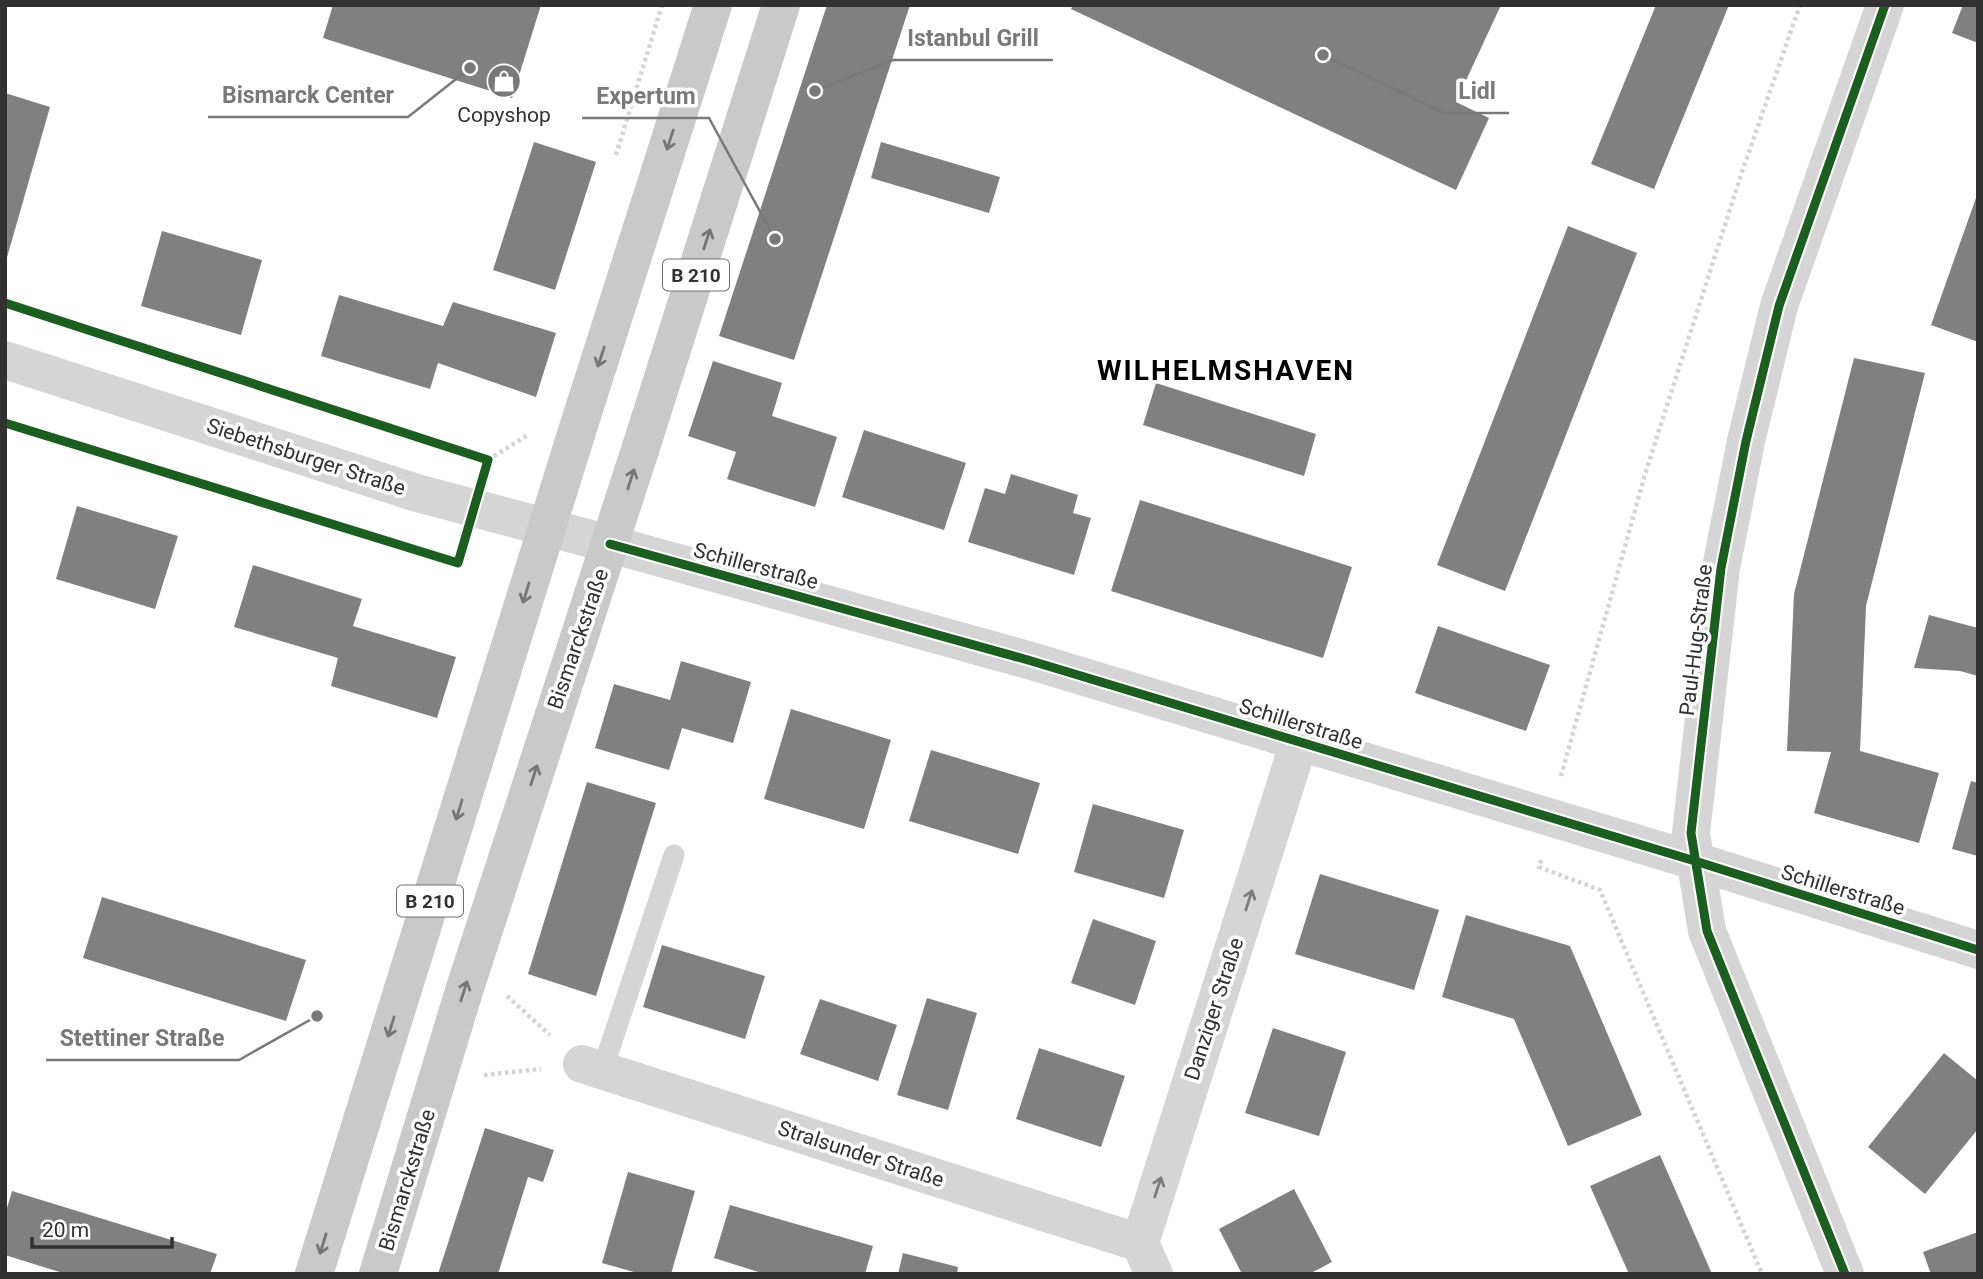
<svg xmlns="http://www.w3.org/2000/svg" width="1983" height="1279" font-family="Roboto,sans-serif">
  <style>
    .building { fill: #808080 }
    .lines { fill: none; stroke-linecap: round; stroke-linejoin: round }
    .path { stroke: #d4d4d4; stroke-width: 4.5; stroke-dasharray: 3.5 3.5; stroke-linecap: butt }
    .service { stroke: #d5d5d5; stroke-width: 21 }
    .minor { stroke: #d5d5d5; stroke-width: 38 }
    .primary { stroke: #c9c9c9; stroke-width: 38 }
    .cycleway-casing { stroke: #fff; stroke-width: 13 }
    .cycleway { stroke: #1b5e20; stroke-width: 9 }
    .oneway { stroke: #757575 }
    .oneway2 { stroke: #7b7b7b }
    .labels { text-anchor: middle; stroke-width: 7; stroke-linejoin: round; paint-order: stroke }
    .shield { fill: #fff; stroke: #6f6f6f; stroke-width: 2 }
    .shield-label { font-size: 19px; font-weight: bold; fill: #313131 }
    .poi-label { font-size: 21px; fill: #313131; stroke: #fff }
    .street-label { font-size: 21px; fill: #313131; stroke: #fff }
    .district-label { font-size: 28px; font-weight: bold; letter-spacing: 2px; fill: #000; stroke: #fff }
    .leader { fill: none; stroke: #797979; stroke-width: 2.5 }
    .callout-dot { fill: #797979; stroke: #fff; stroke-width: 2.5 }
    .callout-label { font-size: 23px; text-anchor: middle; font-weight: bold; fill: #797979; stroke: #fff; stroke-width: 7; stroke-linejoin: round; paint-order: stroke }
  </style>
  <rect width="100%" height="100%" fill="#fff"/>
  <path class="building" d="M333 5H541L512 98 323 38Z
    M827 5H910L794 360 719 336Z
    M1073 5H1501L1456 102 1489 118 1456 190 1071 9Z
    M1656 5H1729L1654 189 1591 164Z
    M1963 5H1978V43L1952 33Z
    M5 93 50 107 6 261H5Z
    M534 142 596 162 555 290 493 270Z
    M881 142 1000 177 989 213 871 178Z
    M1977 195H1978V342L1931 325Z
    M1568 226 1637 253 1505 591 1437 565Z
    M162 231 262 260 241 335 141 306Z
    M339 295 443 326 453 302 556 333 536 397 438 363 430 389 321 356Z
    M1854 358 1925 373 1866 606 1860 751 1939 773 1919 843 1814 813 1831 752 1787 751 1794 594Z
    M713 361 782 383 772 416 837 437 815 507 727 479 736 452 688 436Z
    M1156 383 1316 434 1304 476 1143 425Z
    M864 430 966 463 944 530 842 497Z
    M1011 474 1078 495 1073 513 1091 518 1074 575 968 542 985 488 1005 494Z
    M1140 500 1352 567 1323 658 1111 591Z
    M77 506 178 536 155 609 56 579Z
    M253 565 362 599 353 626 456 657 437 718 331 686 338 658 234 627Z
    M1929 615 1978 628V676L1960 671 1914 668Z
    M1438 626 1550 665 1526 731 1415 693Z
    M681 661 751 682 733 743 682 728 669 770 595 748 614 684 670 700Z
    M791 709 891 740 864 829 764 799Z
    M931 750 1040 783 1018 854 909 821Z
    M1971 781 1978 783V856L1952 849Z
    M587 782 656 803 596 996 528 974Z
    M1093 804 1184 830 1164 898 1074 872Z
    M1320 874 1439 910 1414 990 1295 954Z
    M102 897 306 960 286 1021 83 958Z
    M1466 915 1570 946 1642 1115 1568 1146 1514 1019 1442 997Z
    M1093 919 1156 941 1135 1005 1071 983Z
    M662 945 765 976 745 1039 643 1007Z
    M927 998 977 1013 948 1110 897 1095Z
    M820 999 897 1025 878 1081 800 1054Z
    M1273 1028 1346 1052 1319 1136 1245 1113Z
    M1039 1048 1125 1076 1101 1147 1016 1119Z
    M1944 1053 1978 1081V1129L1925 1194 1868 1147Z
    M485 1128 554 1150 543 1182 528 1177 498 1274H438Z
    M1660 1155 1712 1274H1629L1590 1186Z
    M628 1172 695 1191 671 1274H641L602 1263Z
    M1294 1189 1332 1262 1309 1274H1242L1219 1229Z
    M12 1191 217 1254 210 1274H66L5 1255V1215Z
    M730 1205 873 1246 865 1274H765L714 1258Z
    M1978 1232V1274H1931L1923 1252Z
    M903 1253 958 1267 957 1274H898Z"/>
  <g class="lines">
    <path class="path" d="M616 155 662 5
      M488 460 529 434
      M1561 776 1646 471 1742 172 1800 5
      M1541 860 1539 867 1600 890 1762 1274
      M507 996 550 1035
      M484 1075 541 1069"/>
    <path class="service" d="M602 1071 674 855"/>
    <path class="minor" d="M5 360 417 493 610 544 1028 660 1695 861 1978 950
      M582 1064 1140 1243
      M1154 1274 1140 1243 1299 742
      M1845 1274 1707 931 1691 833 1721 568 1746 441 1779 306 1885 5"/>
    <path class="primary" d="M314 1274 579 425 713 5
      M378 1274 464 991 642 444 781 5"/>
    <g class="cycleway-casing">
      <path id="cycleway" d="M5 303 488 460 458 563 5 423
        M610 544 1028 660 1695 861 1978 950
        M1845 1274 1707 931 1691 833 1721 568 1746 441 1779 306 1885 5"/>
    </g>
    <use href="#cycleway" class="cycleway"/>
  </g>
  <defs><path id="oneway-shaft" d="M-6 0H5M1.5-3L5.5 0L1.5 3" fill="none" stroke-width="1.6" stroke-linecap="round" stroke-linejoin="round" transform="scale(1.75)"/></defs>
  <g class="oneway">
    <use href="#oneway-shaft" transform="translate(670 140) rotate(108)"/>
    <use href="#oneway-shaft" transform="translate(707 239) rotate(-72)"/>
    <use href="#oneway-shaft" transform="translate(601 357) rotate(108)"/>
    <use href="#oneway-shaft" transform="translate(631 479) rotate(-72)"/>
    <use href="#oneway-shaft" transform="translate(526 593) rotate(107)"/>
    <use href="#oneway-shaft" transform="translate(534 775) rotate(-72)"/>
    <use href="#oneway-shaft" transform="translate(459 810) rotate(107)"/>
    <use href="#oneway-shaft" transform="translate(464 991) rotate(-72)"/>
    <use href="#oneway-shaft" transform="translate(391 1027) rotate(107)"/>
    <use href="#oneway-shaft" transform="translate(323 1244) rotate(107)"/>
  </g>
  <g class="oneway2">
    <use href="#oneway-shaft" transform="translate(1249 900) rotate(-72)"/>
    <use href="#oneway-shaft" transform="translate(1158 1187) rotate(-72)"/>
  </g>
  <defs>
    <g id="shop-disc" transform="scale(1.75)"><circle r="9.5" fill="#797979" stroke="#fff"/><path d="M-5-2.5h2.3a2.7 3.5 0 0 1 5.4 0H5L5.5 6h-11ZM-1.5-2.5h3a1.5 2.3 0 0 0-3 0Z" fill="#fff"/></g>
  </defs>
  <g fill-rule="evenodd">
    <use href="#shop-disc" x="504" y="81"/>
  </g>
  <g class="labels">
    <g class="shield">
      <rect x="663" y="259.5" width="66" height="31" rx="5"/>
      <rect x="397" y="885.5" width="66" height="31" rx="5"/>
    </g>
    <g class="shield-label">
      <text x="696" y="282">B 210</text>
      <text x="430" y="908">B 210</text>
    </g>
    <g class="poi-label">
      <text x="504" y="122">Copyshop</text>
    </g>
    <g class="street-label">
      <text transform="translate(306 457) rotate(18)" y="7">Siebethsburger Straße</text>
      <text transform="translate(756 566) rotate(15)" y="7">Schillerstraße</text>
      <text transform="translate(578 639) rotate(-71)" y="7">Bismarckstraße</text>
      <text transform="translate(1696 640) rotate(-83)" y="7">Paul-Hug-Straße</text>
      <text transform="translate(1301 724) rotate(17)" y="7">Schillerstraße</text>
      <text transform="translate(1843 890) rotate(17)" y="7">Schillerstraße</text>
      <text transform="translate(1214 1009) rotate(-72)" y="7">Danziger Straße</text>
      <text transform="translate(861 1154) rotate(18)" y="7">Stralsunder Straße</text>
      <text transform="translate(407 1180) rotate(-73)" y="7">Bismarckstraße</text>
    </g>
    <g class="district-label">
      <text x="1226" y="380">WILHELMSHAVEN</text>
    </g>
  </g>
  <path class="leader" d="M815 91L893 60H1053M1323 55L1444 113H1509M470 68L408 117H208M775 239L709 118H582M317 1016L239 1060H46"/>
  <g class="callout-dot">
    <circle cx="815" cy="91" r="7"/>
    <circle cx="1323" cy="55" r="7"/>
    <circle cx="470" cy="68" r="7"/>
    <circle cx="775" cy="239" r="7"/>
    <circle cx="317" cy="1016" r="7"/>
  </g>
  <g class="callout-label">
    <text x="973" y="46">Istanbul Grill</text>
    <text x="1477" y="99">Lidl</text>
    <text x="308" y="103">Bismarck Center</text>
    <text x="646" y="104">Expertum</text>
    <text x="142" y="1046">Stettiner Straße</text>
  </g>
  <rect width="1983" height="1279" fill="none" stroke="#313131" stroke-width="14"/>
  <path d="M32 1237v10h140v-10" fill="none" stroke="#313131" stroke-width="3.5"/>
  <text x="42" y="1237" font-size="21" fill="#313131" stroke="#ffffff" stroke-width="5" paint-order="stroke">20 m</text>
</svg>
